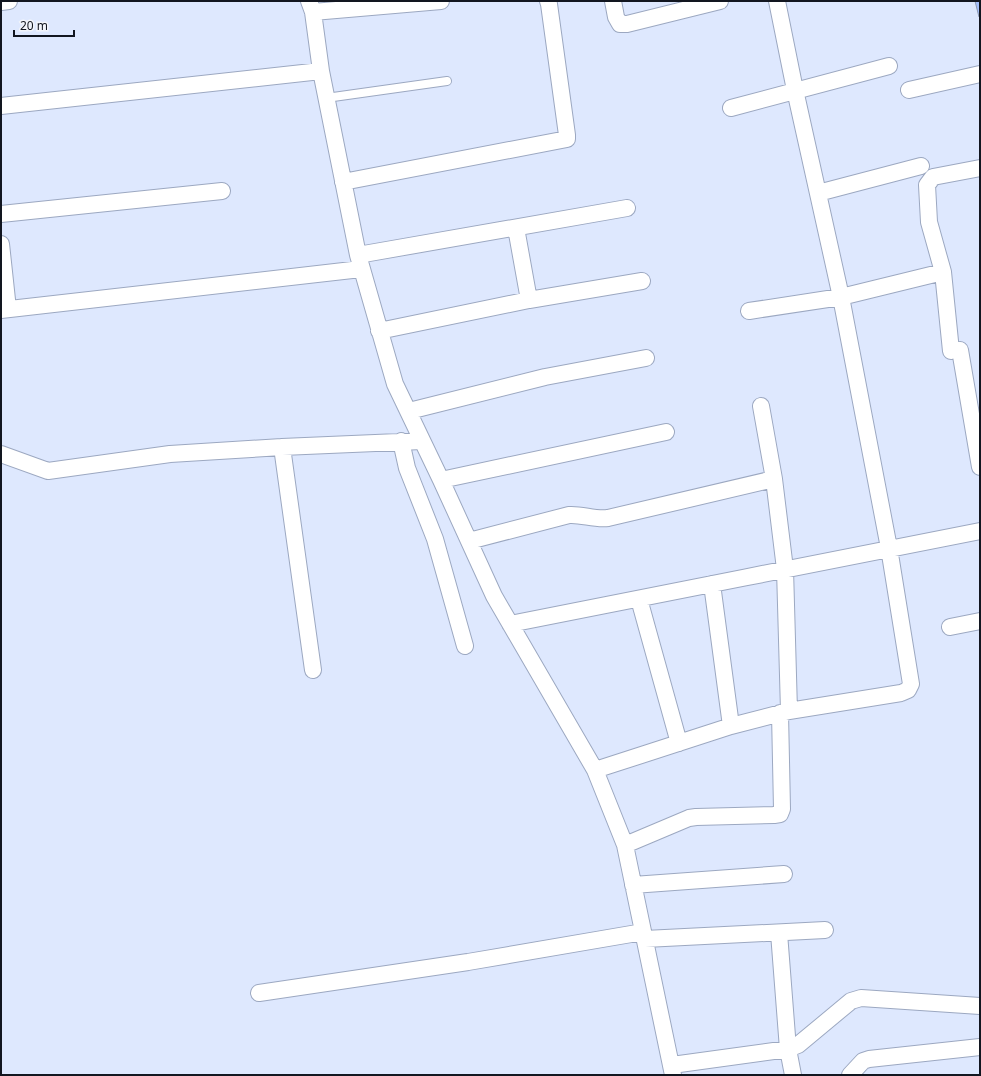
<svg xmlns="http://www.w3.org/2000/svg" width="981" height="1076" font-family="'Noto Sans',sans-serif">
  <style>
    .building { fill: #a4bffc; stroke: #8b97b0 }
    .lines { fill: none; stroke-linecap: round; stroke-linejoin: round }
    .lane-casing { stroke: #9ca8c1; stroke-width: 10 }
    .street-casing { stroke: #9ca8c1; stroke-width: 18 }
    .lane { stroke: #fff; stroke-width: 8 }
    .street { stroke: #fff; stroke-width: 16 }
  </style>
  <rect width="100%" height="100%" fill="#dee8fe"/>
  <path class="building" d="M975 1H980V17H979Z"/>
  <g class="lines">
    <g class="lane-casing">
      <path id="lane" d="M326 98 447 81"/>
    </g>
    <g class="street-casing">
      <path id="street" d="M309 1 313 12 321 71 358 255 395 384 441 480 494 596 595 770 625 845 673 1075
        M613 1 616 17 620 24H627L720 1
        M1 2 9 1
        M313 12 441 1
        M909 90 980 74
        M1 106 321 71
        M731 108 889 66
        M343 182 567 139V135L549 4 548 1
        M818 193 921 166
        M1 214 222 191
        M516 228 529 300
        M1 244 8 309
        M358 255 627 208
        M1 310 361 269
        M749 311 841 297 943 272
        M379 331 529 300 642 281
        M960 350 980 467
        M951 351 943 272 929 222 927 185 933 177 980 168
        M761 406 774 479 785 569 789 711
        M409 411 545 377 646 358
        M401 441 407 468 435 539 465 646
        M282 447 313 670
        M1 454 48 471 170 454 282 447 422 441
        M441 480 666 432
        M469 541 569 515C582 514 595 520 608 518L774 479
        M712 584 731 726
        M639 599 679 743
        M510 624C667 594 823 561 980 531
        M950 627 980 621
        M595 770 731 726 789 711 901 693 908 690 911 684 889 548 841 297 795 90 777 1
        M625 845 689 818 696 817 774 815 780 814 782 809 780 713
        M633 885 784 874
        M779 933 788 1049 793 1075
        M645 939 825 930
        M259 993 468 962 643 932
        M672 1065 788 1049 798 1045 851 1001 861 998 980 1006
        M850 1075 863 1061 869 1059 980 1047"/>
    </g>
    <use href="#lane" class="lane"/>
    <use href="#street" class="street"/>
  </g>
  <rect width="981" height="1076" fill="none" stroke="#121620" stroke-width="4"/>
  <path d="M14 30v6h60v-6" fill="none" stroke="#121620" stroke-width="2"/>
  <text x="20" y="30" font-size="12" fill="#121620" stroke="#f3f5fb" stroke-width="3" paint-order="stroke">20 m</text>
</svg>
